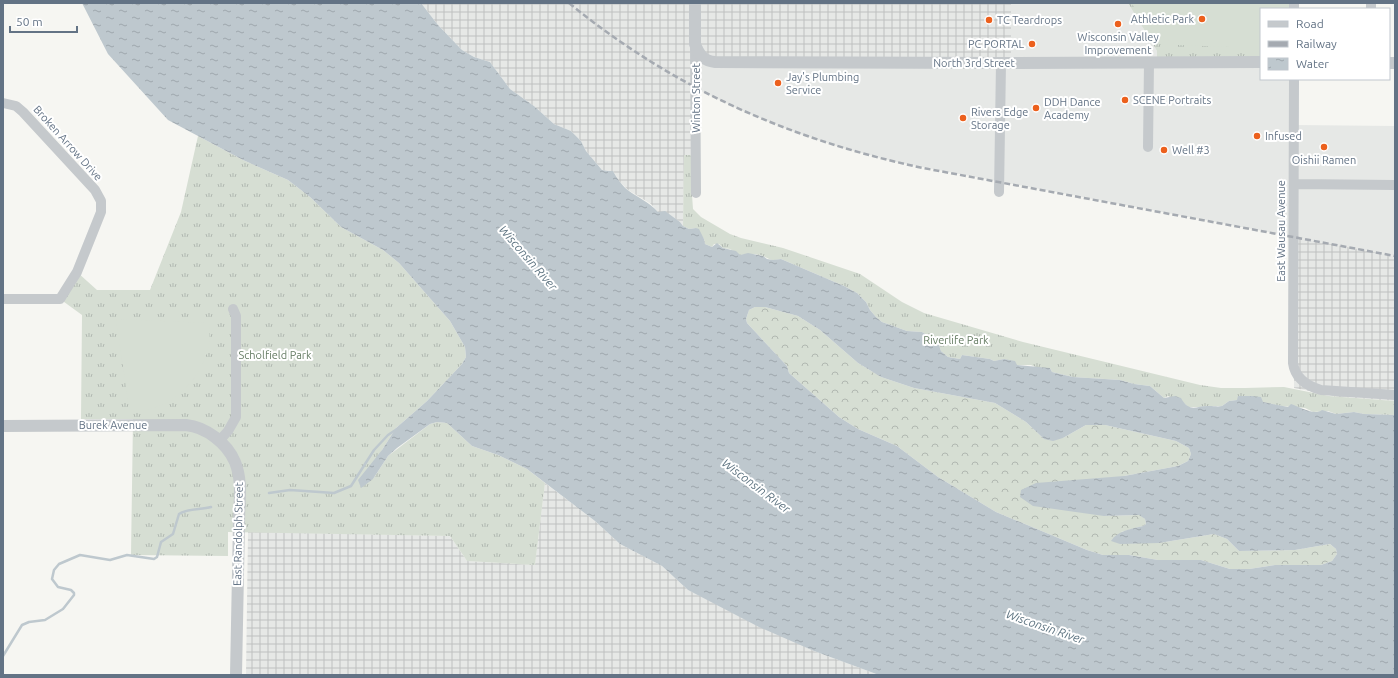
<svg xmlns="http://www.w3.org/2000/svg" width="1398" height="678" font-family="Ubuntu,sans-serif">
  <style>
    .built { fill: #e6e8e6 }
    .industrial { fill: url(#industrial-grid) }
    .grass { fill: url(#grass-tufts) }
    .forest { fill: url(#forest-crowns) }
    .garden { fill: #d6ded3 }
    .water { fill: url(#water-ripples); fill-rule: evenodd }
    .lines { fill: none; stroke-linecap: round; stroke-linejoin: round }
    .stream { stroke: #bec8ce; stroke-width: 2.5 }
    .minor { stroke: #c5c9cc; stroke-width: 10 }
    .tertiary { stroke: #c5c9cc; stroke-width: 12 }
    .rail { stroke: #a5aab1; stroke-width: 2.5; stroke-dasharray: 6 3; stroke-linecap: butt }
    .poi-dot { fill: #ec601d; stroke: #fff; stroke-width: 1.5 }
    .labels { text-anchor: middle; stroke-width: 4; stroke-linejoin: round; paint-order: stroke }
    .poi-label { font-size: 11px; fill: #637385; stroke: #fff; text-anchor: start }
    .street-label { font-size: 11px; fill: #637385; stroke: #fff }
    .park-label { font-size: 11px; fill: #657c63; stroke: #fff }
    .water-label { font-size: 12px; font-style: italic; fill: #5f7582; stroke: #fff }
  </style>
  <defs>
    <pattern id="industrial-grid" width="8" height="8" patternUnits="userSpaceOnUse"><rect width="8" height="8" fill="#e6e8e6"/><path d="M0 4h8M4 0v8" fill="none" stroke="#bec0c0"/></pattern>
    <pattern id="grass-tufts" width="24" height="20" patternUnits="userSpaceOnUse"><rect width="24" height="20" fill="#d6ded3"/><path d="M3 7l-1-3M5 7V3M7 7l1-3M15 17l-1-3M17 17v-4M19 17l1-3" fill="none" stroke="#b1b8b1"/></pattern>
    <pattern id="forest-crowns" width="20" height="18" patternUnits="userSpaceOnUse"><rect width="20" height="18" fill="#d6ded3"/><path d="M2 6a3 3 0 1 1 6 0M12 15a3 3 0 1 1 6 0" fill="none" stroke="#b1b8b1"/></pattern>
    <pattern id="water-ripples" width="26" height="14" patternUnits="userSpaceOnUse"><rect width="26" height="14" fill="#bec8ce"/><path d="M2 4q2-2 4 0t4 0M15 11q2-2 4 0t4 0" fill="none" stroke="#9ea7ad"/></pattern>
  </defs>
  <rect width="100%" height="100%" fill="#f6f6f2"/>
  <path class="built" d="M1011 3H1128L1157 51 1261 62V79H1294L1295 125 1395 126V256L896 162 843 148 800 134 745 112 701 91V62H1011Z"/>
  <path class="industrial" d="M421 3H1011V62H702L701 91 692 155H684L683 226 680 222 665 212H658L651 204 628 190 620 182 613 171H608L602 170 586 151 581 141 571 131 554 124 534 106 510 89 490 62 474 57 462 50 438 25Z
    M1294 237 1395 256V401L1340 397 1294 388Z
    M545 483 595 521 620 544 662 566 688 590 814 651 879 675H246L248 532 450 536 467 561 535 565Z"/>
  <path class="grass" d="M1128 3H1294V9H1261V62H1157V51Z
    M198 136 243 160 288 180 310 197 341 227 383 250 399 263 450 321 465 347 466 357 462 364 427 401 396 428 382 450 373 479 388 456 430 424 437 422 447 423 472 446 498 455 527 469 545 483 535 565 467 561 450 536 228 532V556L131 555 133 419H81L82 315 60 299 77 272 97 290H150L181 212Z
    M684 155H692V195L693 209 701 217 730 234 741 238 783 248 860 274 902 302 924 313 1023 342 1200 385 1221 388H1245L1284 387 1329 396 1395 401V415L1364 414 1354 412 1336 414 1328 411 1313 412 1305 408 1281 406 1263 402 1237 400 1229 401 1222 406H1208L1200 407H1188L1184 403 1168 396 1164 398 1150 386 1134 384 1120 380 1073 377 1052 372 1050 368H1038L1031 365H1017L1005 359 994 361 990 359 962 355 960 359 948 357 941 351 938 342 922 332 907 331 882 322 876 317 870 310 866 302 857 293 844 286 781 259C770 261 772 260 763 256 755 253 747 254 740 255L730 249 723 248 719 244H714L712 247 705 244 704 239 696 228 689 229 683 226Z"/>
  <path class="forest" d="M755 307H765L798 316 820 330 858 363 881 377 914 388 995 403 1026 422 1044 439 1063 438 1086 425H1105L1176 441 1189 448 1191 454 1188 461 1178 466 1124 476 1104 516 1140 515 1145 519 1146 524 1143 526 1121 532 1159 543 1214 534 1227 539 1239 551 1295 550 1330 544 1336 549 1337 554 1332 561 1321 565H1275L1249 569H1230L1201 560H1158L1129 555H1103L1087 550 996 512 938 477 897 446 858 429 839 417 789 373 787 366 747 323 746 319 749 310Z"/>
  <path class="garden" d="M1131 3H1281V9H1261V51H1229V47L1177 45 1152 30Z
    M116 319 209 323C209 330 210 338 209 345 204 368 189 390 168 402 156 408 143 411 130 414Z"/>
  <path class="water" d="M82 3H421L438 25 462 50 474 57 490 62 510 89 534 106 554 124 571 131 581 141 586 151 602 170 608 171H613C617 178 622 186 629 191 640 199 648 201 658 212L665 211 680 222 683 226 689 229 696 228 699 229 704 239 705 244 712 247 717 243 723 248 736 251 740 255 748 253 763 256 767 259 773 260 781 259 844 286 857 293 866 302 870 310 876 317 882 322 907 331 922 332 938 342 941 351 948 357 960 359 962 355 990 359 994 361 1004 359 1015 361 1017 365C1028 366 1038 367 1050 368L1052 372 1073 377 1120 380 1134 384 1150 386 1164 398 1175 396 1181 398C1190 414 1197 405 1209 406 1214 406 1218 407 1222 406L1229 401 1237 400 1238 396H1252L1261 397 1263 402 1288 407 1291 404C1300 407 1314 416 1322 410L1336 414 1354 412 1364 414 1395 415V675H879L814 651 759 627 688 590 662 566 620 544 595 521 527 469 498 455 472 446 447 423 437 422 430 424 397 448 388 456 373 479 361 488 358 480 382 450 396 428 427 401 462 364 466 357 465 347 450 321 399 263 383 250 341 227 310 197 288 180 243 160 168 120 108 54ZM755 307H765L798 316 820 330 858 363 881 377 914 388 995 403 1026 422 1044 439 1053 441 1063 438 1086 425H1105L1176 441 1189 448 1191 454 1188 461 1178 466 1124 476 1036 483 1021 490 1020 497 1033 506 1104 516 1139 515 1145 519 1146 524 1143 526C1132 529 1118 530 1111 541L1120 544 1159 543 1214 534 1227 539 1239 551 1295 550 1330 544 1336 549 1337 554 1332 561 1321 565H1275L1249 569H1230L1201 560H1158L1129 555H1103L1087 550 996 512 938 477 897 446 858 429 839 417 789 373 787 366 747 323 746 319 749 310Z"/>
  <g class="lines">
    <path class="stream" d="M269 493 290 490 334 493 351 486 374 450 388 435 397 429
      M3 656 22 625 29 622 45 620 63 609 74 595V593L71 590 58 587 52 579 54 570 59 564 80 555 110 560 127 555 154 559 157 557 161 542 173 534 179 514C188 508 201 510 211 507"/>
    <path class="minor" d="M1294 9V3
      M1371 9V3
      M695 44 696 193
      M1294 79 1293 363C1295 378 1307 386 1321 390L1395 395
      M3 103 16 106 23 112 95 190 101 201V212L77 272 60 299H3
      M1148 147 1149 62
      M1294 184 1395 185
      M999 192 1001 63
      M219 441 228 431 236 417V316L233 309"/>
    <path class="tertiary" d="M695 3V44C699 55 704 61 715 62L1001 63 1261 62
      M1389 63H1395
      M3 426 186 425C206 427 227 443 235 462 243 482 239 501 239 522 238 573 237 624 236 675"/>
    <path class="rail" d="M569 3C674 89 791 140 923 168L1395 256"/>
  </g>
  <g class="poi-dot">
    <circle cx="1202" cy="19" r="4"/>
    <circle cx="989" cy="20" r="4"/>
    <circle cx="1118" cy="24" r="4"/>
    <circle cx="1032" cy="44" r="4"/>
    <circle cx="778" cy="83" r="4"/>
    <circle cx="1125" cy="100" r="4"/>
    <circle cx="1036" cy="108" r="4"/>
    <circle cx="963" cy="118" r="4"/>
    <circle cx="1257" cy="136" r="4"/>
    <circle cx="1324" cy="147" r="4"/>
    <circle cx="1164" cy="150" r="4"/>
  </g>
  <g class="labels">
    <g class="poi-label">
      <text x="1194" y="23" text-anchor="end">Athletic Park</text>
      <text x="997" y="24">TC Teardrops</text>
      <text x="1118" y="41" text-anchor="middle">Wisconsin Valley<tspan x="1118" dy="13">Improvement</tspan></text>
      <text x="1024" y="48" text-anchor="end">PC PORTAL</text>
      <text x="786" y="81">Jay's Plumbing<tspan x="786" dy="13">Service</tspan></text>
      <text x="1133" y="104">SCENE Portraits</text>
      <text x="1044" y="106">DDH Dance<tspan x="1044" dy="13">Academy</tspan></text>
      <text x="971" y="116">Rivers Edge<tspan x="971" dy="13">Storage</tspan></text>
      <text x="1265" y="140">Infused</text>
      <text x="1172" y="154">Well #3</text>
      <text x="1324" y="164" text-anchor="middle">Oishii Ramen</text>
    </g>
    <g class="street-label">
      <text x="974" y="67">North 3rd Street</text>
      <text transform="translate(696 98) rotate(-90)" y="4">Winton Street</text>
      <text transform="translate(68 143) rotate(48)" y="4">Broken Arrow Drive</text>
      <text transform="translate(1281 231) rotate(-90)" y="4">East Wausau Avenue</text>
      <text x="113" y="429">Burek Avenue</text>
      <text transform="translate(238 534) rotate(-89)" y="4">East Randolph Street</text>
    </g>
    <g class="park-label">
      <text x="956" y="344">Riverlife Park</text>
      <text x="275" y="359">Scholfield Park</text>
    </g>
    <g class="water-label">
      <text transform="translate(528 258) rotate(49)" y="4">Wisconsin River</text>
      <text transform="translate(756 486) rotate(37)" y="4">Wisconsin River</text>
      <text transform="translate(1045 627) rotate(19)" y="4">Wisconsin River</text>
    </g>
  </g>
  <rect width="1398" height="678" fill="none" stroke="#637385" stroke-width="8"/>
  <rect x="1260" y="8" width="130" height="72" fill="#ffffff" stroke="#c1c7ce"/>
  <rect x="1268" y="21" width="20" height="6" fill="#c5c9cc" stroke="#c1c7ce"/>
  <text x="1296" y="28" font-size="12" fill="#637385">Road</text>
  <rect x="1268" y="41" width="20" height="6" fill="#a5aab1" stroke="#c1c7ce"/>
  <text x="1296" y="48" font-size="12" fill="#637385">Railway</text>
  <rect x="1268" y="58" width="20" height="12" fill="url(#water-ripples)" stroke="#c1c7ce"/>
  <text x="1296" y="68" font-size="12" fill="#637385">Water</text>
  <path d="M10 26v6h67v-6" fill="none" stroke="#637385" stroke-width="2"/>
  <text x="16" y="26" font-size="12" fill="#637385" stroke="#ffffff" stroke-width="3" paint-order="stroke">50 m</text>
</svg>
